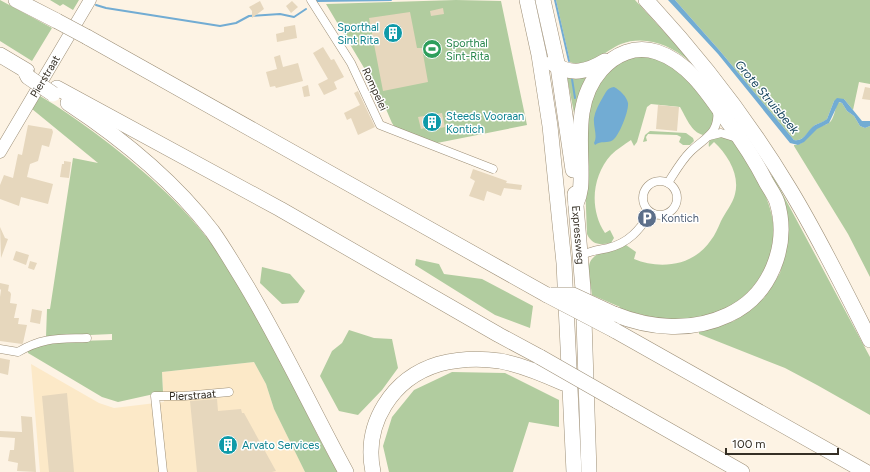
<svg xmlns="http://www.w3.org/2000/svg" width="870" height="472" font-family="Figtree,sans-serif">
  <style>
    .built { fill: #fce9c8 }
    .green { fill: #b1cc9f }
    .water { fill: #72acd3 }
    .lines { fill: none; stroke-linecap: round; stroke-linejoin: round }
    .stream { stroke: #72acd3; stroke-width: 2 }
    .building { fill: #e6d7bd }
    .street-casing { stroke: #9d8f77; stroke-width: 9 }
    .secondary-casing { stroke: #9d8f77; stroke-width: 13 }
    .highway-casing { stroke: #9d8f77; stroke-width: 16 }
    .street { stroke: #fff; stroke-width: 8 }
    .secondary { stroke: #fff; stroke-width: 12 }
    .highway { stroke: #fff; stroke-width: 15 }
    .highway-bridge-casing { stroke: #9d8f77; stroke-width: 16; stroke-linecap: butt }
    .highway-bridge { stroke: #fff; stroke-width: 15 }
    .labels { text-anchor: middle; stroke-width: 3; stroke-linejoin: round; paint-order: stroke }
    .culture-label { font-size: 11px; fill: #0d838f; stroke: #fff; text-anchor: start }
    .leisure-label { font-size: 11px; fill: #27864d; stroke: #fff; text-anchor: start }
    .street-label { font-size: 11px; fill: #352f25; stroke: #fff }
    .service-label { font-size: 11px; fill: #4e5e75; stroke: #fff; text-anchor: start }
    .water-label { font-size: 12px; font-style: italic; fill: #0b3c56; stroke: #fff }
  </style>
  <rect width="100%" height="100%" fill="#fdf3e4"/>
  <path class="built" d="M254 362 266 384 274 409 305 472H40L31 364 99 403 114 408 164 402 162 372Z"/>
  <path class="green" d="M0 0 52 28 32 61 0 41Z
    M50 0H79L73 10 63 4 60 6Z
    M456 0 501 1 527 125 437 143 396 129 392 123 379 93 326 4Z
    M556 0H635L689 59 688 60C670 45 645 35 621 44 606 50 588 70 570 62L569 57Z
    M675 0H870V84L859 82 853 110 844 99 834 101 827 119C824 122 819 123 815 125 809 130 804 142 794 140L720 51Z
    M624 57H656L686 75 714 114C713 123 711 130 703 135 691 132 686 117 680 107L651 104 647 107 637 142 634 146 631 140C624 145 617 149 611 155 592 176 589 209 605 233L610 230 614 238 611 243C600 245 592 245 587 234L584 157 590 91Z
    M567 77H586L579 94 574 113Z
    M40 96C59 107 77 120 95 133 139 166 182 203 214 247 230 269 244 293 258 316 287 367 308 422 338 472H305L274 409 266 384 254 362 162 372 163 392 118 402 102 397 28 353 27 349 44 342 112 340V334L46 337 47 309H50L73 158 98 163 32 109Z
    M838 102 842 103 847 111 854 116 860 126 865 128 870 126V277L848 234 794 146V145C805 145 809 134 817 128 822 125 828 125 831 121 835 115 835 108 838 102Z
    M650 131 686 133 693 138 694 141 690 145H683L679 142 681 137 677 135 648 134 646 137 647 141 643 142 645 135Z
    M721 137C738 138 744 154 751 168 763 189 773 207 774 233 775 265 750 299 720 311 715 313 708 314 703 316 698 317 693 319 688 320 664 321 642 315 619 309L620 307 592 295C591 286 588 275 589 266 591 251 615 248 626 245L636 252 634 259C660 270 694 266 711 240 715 235 718 228 721 221 725 213 733 203 735 194 740 175 728 155 714 142L709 147C707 138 715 138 721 137Z
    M771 176H773L870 357V415L817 385 785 368 699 334V332L734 321 750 309 764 298 772 286 780 273 787 245Z
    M416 259 439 264 444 274 482 279 533 306 530 328 495 315 415 265Z
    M262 267 290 274 305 291 298 303 282 304 260 283Z
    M349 330 374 338 392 339 398 368 382 390 358 415 339 411 320 376 332 351 342 343Z
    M452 372 505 373 559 400V427L529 422 513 472H389L383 446 392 417 414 390Z"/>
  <path class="water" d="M668 0H675L720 51 794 140C805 142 807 130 815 125 819 123 823 122 827 119L834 101 837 98 844 99 862 121H870V126L865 128 860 126 854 116 847 111 842 103 839 102 829 123 817 129 804 142 798 145 790 143 718 54Z
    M614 87C620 90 627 97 628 103 629 111 619 136 613 140 607 144 601 140 595 145L594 143C598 136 593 127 594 118 595 111 599 104 603 97 606 92 607 88 614 87Z"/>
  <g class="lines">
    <path class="stream" d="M555 0 569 61
      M317 1 391 0
      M96 5 106 8 220 26 236 23 249 16 280 14 294 17 306 9
      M572 79 575 98"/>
  </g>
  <path class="building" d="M260 1 264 9 252 18V11L249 7Z
    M292 1 298 7 291 13 286 6Z
    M443 8 444 14 431 16 430 11Z
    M410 12 417 48H422L428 82 383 91 369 18Z
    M295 25 297 38 277 42 276 34 284 32V27Z
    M323 47 331 60 334 59 344 77 334 82 337 89 324 95 318 84 328 79 313 53Z
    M280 55 283 67 298 63 303 81 276 88 275 86 270 87 266 72 277 69 274 57Z
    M308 85 310 96 304 97 302 87Z
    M865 87 870 88V100L862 99Z
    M358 91 375 127 358 135 351 118 347 120 344 113 360 105 354 93Z
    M658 105 679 107 677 131 656 129Z
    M442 113 445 127 430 130 429 127 421 129 418 117Z
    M28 125 52 129 53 132 49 147 42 145 38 161 30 164 27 177 53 184 48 204 21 197 19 206 0 199V185L4 175 13 178 18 154 22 155Z
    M64 161 71 162 69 178 60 177 62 164H64Z
    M473 169 507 181 506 183 522 185 521 190 504 188 501 196 487 191 484 201 469 196 475 181 470 178Z
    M0 227 5 238 8 239 1 258Z
    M16 251 29 255 26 265 13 260Z
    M30 261 37 263 34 270 28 268Z
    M0 283 9 285 8 291 10 292 11 294 10 303 17 304 14 318H19L18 324 27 325 23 343 22 344 0 341V297L1 290 0 289Z
    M32 309 42 311 40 324 30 322Z
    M0 358 10 360 8 375 0 373Z
    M67 393 74 472H49L42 396Z
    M217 399 218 411 241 409 242 413H244L276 471 272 472H197L190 401Z
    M21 416 32 417 36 472 17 471 18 463 8 461 10 450H14L15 438 0 437V431L22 432Z"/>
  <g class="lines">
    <g class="street-casing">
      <g id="street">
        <path d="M311 0 351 63 380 125 493 169"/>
        <path d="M709 136 721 133 737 138"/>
        <circle cx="660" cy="198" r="17"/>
        <path d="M668 183C675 172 681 161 690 152 704 138 720 134 717 110"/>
        <path d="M580 256C589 251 598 250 608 248 629 243 639 230 651 213"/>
        <path d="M0 349 18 352C43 337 59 339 87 338"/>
        <path id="s1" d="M163 472 155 396H184L229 392"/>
      </g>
    </g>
    <g class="secondary-casing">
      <g id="secondary">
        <path id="s2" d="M0 152 90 0"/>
      </g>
    </g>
    <g class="highway-casing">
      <g id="highway">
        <path d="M16 0 57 21"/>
        <path d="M527 0 539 55 550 126 564 263 574 472"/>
        <path d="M543 0 558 67 573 170"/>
        <path d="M646 0C700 58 748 120 789 188 819 237 844 289 870 340"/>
        <path d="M87 37 547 295"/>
        <path d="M0 55 27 71"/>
        <path d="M552 63C571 76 587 72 605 61"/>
        <path d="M57 88 280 209 499 335 540 357"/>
        <path d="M68 103C121 138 173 180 212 231 222 245 231 260 240 275 279 338 310 406 346 472"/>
        <path id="s3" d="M575 194 583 289 589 472"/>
        <path d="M576 204C582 191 581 181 581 166 580 132 577 97 601 70 615 54 635 45 657 52 688 62 708 93 726 119 741 139 755 160 766 182 770 189 775 196 777 202 790 246 770 296 728 315 692 332 651 329 614 314"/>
        <path d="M614 330 866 472"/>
        <path d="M617 401 742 472"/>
        <path d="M373 472C363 424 392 378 439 364 458 359 480 358 500 361 522 365 543 374 563 383"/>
      </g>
    </g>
    <use href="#street" class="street"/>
    <use href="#secondary" class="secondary"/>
    <use href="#highway" class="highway"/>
    <g class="highway-bridge-casing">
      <path id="highway-bridge" d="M57 21 87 37
        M26 73 28 77 53 94
        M547 295 614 330
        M551 295H573L614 314
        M540 357 617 401"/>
    </g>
    <use href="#highway-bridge" class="highway-bridge"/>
  </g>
  <defs>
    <g id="building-disc" transform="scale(1)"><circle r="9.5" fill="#0f9aa8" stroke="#fff"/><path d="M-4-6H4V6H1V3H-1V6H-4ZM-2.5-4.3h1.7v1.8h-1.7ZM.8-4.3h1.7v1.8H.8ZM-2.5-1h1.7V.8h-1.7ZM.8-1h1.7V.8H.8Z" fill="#fff"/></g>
    <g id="stadium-disc" transform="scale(1)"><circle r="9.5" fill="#2e9e5b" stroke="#fff"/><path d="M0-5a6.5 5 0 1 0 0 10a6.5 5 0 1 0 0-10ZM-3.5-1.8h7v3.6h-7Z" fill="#fff"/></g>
    <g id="parking-disc" transform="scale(1)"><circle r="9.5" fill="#5c6f8a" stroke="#fff"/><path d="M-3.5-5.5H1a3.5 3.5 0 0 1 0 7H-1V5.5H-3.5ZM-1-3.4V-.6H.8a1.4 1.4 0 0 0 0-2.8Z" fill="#fff"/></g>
  </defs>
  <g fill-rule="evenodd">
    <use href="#building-disc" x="393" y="33"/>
    <use href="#stadium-disc" x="432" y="49"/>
    <use href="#building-disc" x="432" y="122"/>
    <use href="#parking-disc" x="647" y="218"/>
    <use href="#building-disc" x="228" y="445"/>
  </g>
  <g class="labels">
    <g class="culture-label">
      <text x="379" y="31" text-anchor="end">Sporthal<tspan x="379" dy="13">Sint Rita</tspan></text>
      <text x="446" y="120">Steeds Vooraan<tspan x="446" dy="13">Kontich</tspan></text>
      <text x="242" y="449">Arvato Services</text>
    </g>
    <g class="leisure-label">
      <text x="446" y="47">Sporthal<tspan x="446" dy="13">Sint-Rita</tspan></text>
    </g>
    <g class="street-label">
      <text dy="4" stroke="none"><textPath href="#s2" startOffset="88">Pierstraat</textPath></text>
      <text transform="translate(375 89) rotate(65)" y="4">Rompelei</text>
      <text dy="4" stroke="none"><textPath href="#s3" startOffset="41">Expressweg</textPath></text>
      <text dy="4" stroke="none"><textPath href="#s1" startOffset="114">Pierstraat</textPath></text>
    </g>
    <g class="service-label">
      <text x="661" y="222">Kontich</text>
    </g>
    <g class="water-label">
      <text transform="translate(767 97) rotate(50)" y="4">Grote Struisbeek</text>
    </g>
  </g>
  <path d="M726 448v6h112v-6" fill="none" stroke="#352f25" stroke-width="2"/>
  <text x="732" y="448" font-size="12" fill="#352f25" stroke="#ffffff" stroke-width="3" paint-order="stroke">100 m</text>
</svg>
